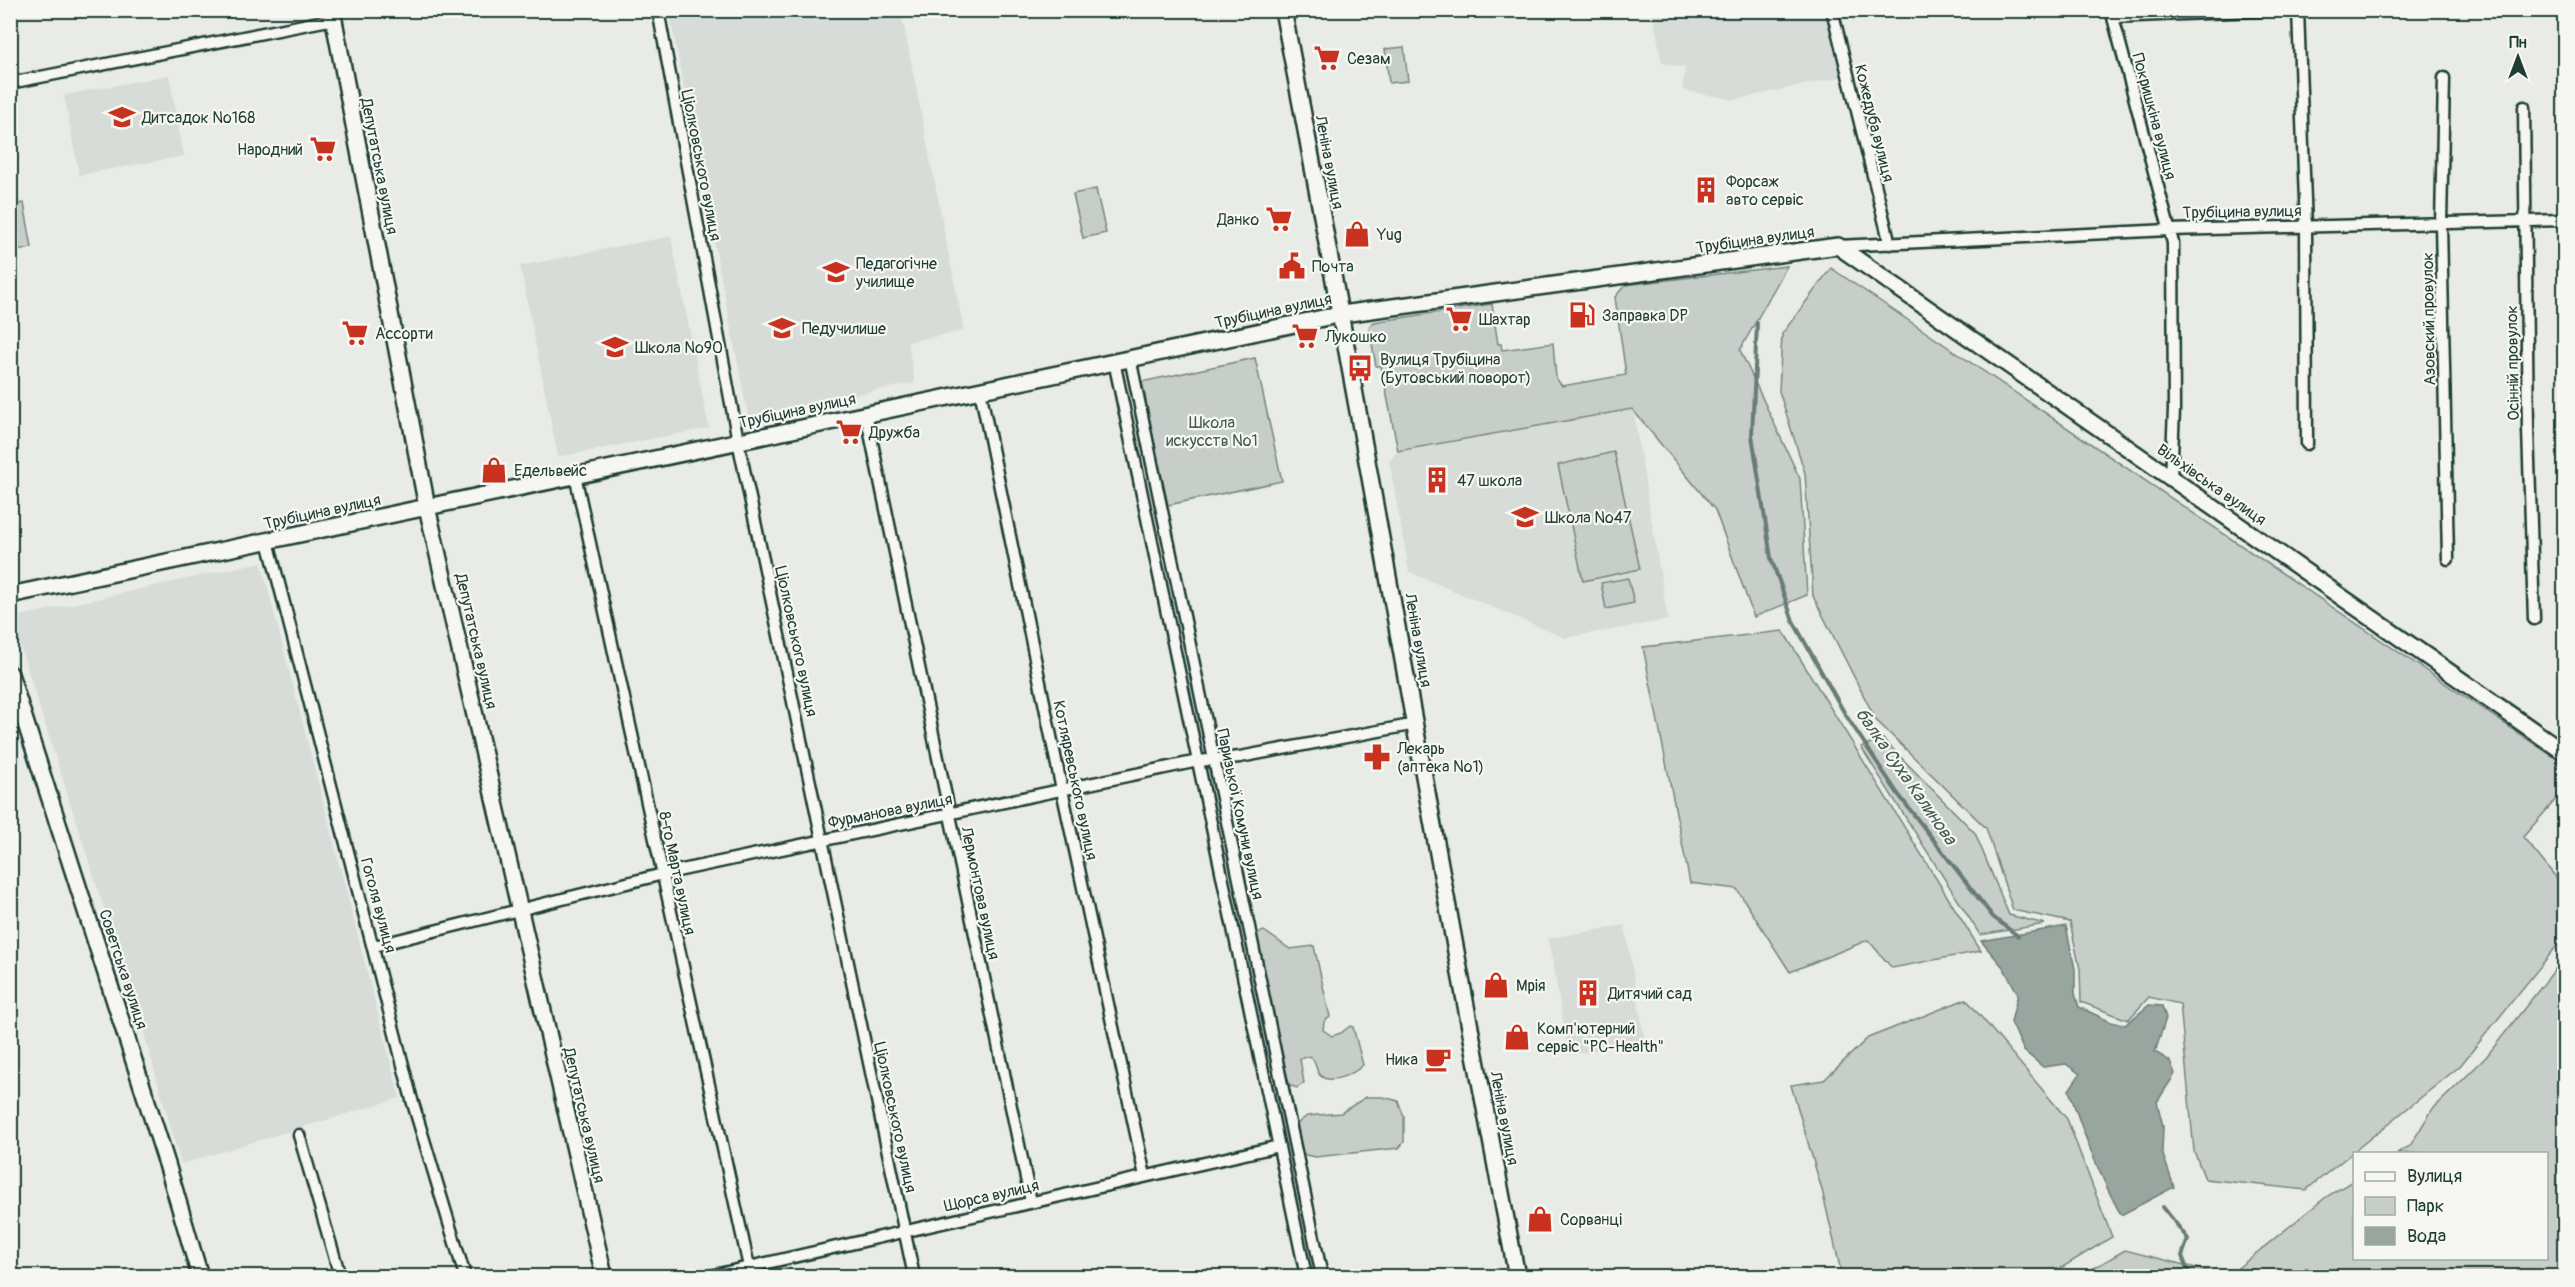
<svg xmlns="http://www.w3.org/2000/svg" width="2575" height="1287" font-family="Pangolin,sans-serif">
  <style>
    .built { fill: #d8dcd8 }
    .green { fill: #c7cec9; stroke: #73867e; stroke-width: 1.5 }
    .water { fill: #99a6a0; stroke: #687c75; stroke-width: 1.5 }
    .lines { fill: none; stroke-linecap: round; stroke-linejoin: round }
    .stream { stroke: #687c75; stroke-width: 4 }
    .street-casing { stroke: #1f3d34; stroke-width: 15 }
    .secondary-casing { stroke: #1f3d34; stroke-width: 20 }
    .street { stroke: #f6f6f2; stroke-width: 10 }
    .secondary { stroke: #f6f6f2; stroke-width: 15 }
    .labels { text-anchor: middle; stroke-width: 4.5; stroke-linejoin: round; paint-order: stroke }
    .poi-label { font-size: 16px; fill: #1f3d34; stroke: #f6f6f2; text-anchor: start }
    .street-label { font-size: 16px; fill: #1f3d34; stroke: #f6f6f2 }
    .park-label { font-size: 16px; fill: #415a52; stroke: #f6f6f2 }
    .water-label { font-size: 18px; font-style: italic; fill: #445c54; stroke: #f6f6f2 }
  </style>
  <rect width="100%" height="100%" fill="#e9ebe7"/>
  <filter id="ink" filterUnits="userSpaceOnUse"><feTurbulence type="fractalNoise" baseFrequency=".0167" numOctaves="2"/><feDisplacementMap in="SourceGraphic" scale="12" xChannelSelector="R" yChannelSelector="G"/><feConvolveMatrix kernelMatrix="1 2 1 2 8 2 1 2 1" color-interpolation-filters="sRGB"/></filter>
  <g filter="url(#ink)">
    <path class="built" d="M669 11H901L964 331 908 342 915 383 748 416Z
      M1652 11H1825L1841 77 1734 100 1682 90 1685 68 1662 63Z
      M169 75 184 156 79 175 64 95Z
      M671 236 709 428 558 457 520 266Z
      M1633 409 1668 620 1565 638 1409 572 1389 461 1398 451Z
      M261 562 400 1098 181 1164 145 1037 11 618Z
      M1625 925 1645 1042 1569 1055 1548 938Z"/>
    <path class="green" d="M1404 47 1408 81 1389 83 1385 49Z
      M1096 189 1106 233 1083 238 1073 194Z
      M24 203 32 248 11 252V205Z
      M1787 266 1740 350 1800 479 1807 595 1754 617 1715 510 1632 409 1398 451 1381 366H1376L1369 327 1374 322 1492 304 1498 344H1501L1502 350 1553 343 1556 378 1562 386 1626 375 1615 297 1625 285Z
      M1831 268 2564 764V790L2523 837 2564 887V937L2460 1066 2306 1190 2205 1179 2194 1151 2180 1004 2149 997 2128 1020 2081 1002 2080 969 2070 922 2013 910 1986 828 1876 720 1813 596 1805 473 1779 391 1782 334Z
      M1255 358 1282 481 1168 505 1141 382Z
      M1614 452 1640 569 1583 581 1558 465Z
      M1628 578 1634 603 1606 609 1601 583Z
      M1783 631 1981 951 1892 968 1868 940 1790 972 1737 889 1690 883 1643 647Z
      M1882 738 1975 833 2009 915 2045 924 1980 935 1861 747Z
      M1264 931 1290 949 1314 946 1330 1017 1324 1022 1323 1030 1332 1036 1341 1033 1350 1026 1353 1027 1363 1065C1355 1073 1333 1084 1322 1077 1315 1072 1317 1062 1310 1056L1300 1059 1304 1083 1297 1088 1289 1085 1254 934Z
      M2564 958V1276H2080L2125 1250 2228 1276 2326 1197 2354 1180V1258H2546V1154L2397 1153 2410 1146 2432 1110 2486 1057Z
      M1966 999 2067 1119 2112 1237 2048 1276H2004L1959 1269 1940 1276H1842L1822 1190 1791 1085 1824 1080 1868 1038Z
      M1366 1097H1383L1398 1101 1404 1117V1142L1399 1148 1315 1157 1306 1155 1298 1149 1294 1130 1298 1123 1307 1116 1341 1113Z"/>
    <path class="water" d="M2066 926 2075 969V994L2079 1007 2111 1022 2125 1025 2149 1005 2162 1006 2166 1018 2155 1052 2170 1061 2175 1074 2157 1102 2163 1126 2162 1152 2174 1187 2121 1215C2099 1175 2083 1133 2069 1090L2080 1074 2066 1064 2043 1067 2024 1051 2011 1022 2018 994 2003 967 1981 941Z"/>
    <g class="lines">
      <path class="stream" d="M1757 323 1752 435 1771 558 1793 621 1845 714 1898 794 1993 917 2018 936
        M2163 1207 2188 1239 2182 1256 2190 1276"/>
      <g class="street-casing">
        <path id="street" d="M658 10 738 441 914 1276
          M1832 10 1890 244
          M2111 10 2173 243 2174 410 2171 478
          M2298 10 2306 228 2307 444
          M2113 17 2279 10
          M2444 78 2441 224 2448 559
          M10 83 334 19
          M2524 107 2528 429 2534 619
          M1838 246 2169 230 2564 220
          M1130 358 1322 1276
          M1114 361 1306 1276
          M980 390 1062 790 1145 1176
          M866 414 1031 1202
          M575 475 751 1276
          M268 541 412 1100 465 1276
          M374 946 663 874 1198 761 1240 757 1416 724
          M299 1135 340 1276
          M710 1276 1279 1146"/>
      </g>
      <g class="secondary-casing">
        <path id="secondary" d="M332 10 427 507 604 1276
          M1283 10C1365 432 1435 855 1517 1276
          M10 595 1342 314 1838 246 2564 752
          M10 674 167 1164 200 1276"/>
      </g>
      <use href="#street" class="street"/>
      <use href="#secondary" class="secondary"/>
    </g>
  </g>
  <defs>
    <g id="supermarket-bare" transform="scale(2.07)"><path d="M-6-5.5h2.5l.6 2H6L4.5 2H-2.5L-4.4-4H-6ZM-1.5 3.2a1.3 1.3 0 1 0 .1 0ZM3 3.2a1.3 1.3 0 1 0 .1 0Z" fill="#c8321e" stroke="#f6f6f2" stroke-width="2.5" paint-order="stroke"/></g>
    <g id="school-bare" transform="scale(2.07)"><path d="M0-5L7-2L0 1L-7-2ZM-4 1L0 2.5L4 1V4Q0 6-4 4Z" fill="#c8321e" stroke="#f6f6f2" stroke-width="2.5" paint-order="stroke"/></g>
    <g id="building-bare" transform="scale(2.07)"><path d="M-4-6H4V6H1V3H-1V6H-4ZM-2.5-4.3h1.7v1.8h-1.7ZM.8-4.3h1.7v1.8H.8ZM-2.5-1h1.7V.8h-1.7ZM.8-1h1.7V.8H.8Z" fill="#c8321e" stroke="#f6f6f2" stroke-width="2.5" paint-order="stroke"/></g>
    <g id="shop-bare" transform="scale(2.07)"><path d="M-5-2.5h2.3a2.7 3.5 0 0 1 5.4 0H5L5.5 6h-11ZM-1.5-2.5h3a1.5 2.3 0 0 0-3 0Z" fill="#c8321e" stroke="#f6f6f2" stroke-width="2.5" paint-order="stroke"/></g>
    <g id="civic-bare" transform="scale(2.07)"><path d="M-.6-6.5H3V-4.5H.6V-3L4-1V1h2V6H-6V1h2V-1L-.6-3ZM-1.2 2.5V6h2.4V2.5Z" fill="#c8321e" stroke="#f6f6f2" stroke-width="2.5" paint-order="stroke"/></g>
    <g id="university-bare" transform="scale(2.07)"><path d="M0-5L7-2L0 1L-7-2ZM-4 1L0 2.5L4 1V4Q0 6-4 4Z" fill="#c8321e" stroke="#f6f6f2" stroke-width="2.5" paint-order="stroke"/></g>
    <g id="fuel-bare" transform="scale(2.07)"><path d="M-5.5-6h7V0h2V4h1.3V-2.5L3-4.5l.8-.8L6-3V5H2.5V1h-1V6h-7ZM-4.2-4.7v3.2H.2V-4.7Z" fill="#c8321e" stroke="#f6f6f2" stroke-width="2.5" paint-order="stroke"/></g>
    <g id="bus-bare" transform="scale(2.07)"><path d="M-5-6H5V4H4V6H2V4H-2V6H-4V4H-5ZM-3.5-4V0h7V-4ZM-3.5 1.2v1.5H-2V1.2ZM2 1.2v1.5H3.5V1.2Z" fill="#c8321e" stroke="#f6f6f2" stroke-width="2.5" paint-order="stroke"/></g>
    <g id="pharmacy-bare" transform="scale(2.07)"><path d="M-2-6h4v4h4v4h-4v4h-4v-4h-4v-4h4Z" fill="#c8321e" stroke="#f6f6f2" stroke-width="2.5" paint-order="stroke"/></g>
    <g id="cafe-bare" transform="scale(2.07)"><path d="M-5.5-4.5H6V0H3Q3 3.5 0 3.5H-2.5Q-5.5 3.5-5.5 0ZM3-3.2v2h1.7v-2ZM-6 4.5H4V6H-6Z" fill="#c8321e" stroke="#f6f6f2" stroke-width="2.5" paint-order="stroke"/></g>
  </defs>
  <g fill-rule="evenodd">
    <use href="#supermarket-bare" x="1327" y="58"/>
    <use href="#school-bare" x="122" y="117"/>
    <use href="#supermarket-bare" x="323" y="149"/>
    <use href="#building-bare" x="1706" y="190"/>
    <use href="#supermarket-bare" x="1279" y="219"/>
    <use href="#shop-bare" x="1357" y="234"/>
    <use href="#civic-bare" x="1292" y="266"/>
    <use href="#university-bare" x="836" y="272"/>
    <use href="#fuel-bare" x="1582" y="315"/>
    <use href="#supermarket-bare" x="1459" y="319"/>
    <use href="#school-bare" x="782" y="328"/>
    <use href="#supermarket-bare" x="355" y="333"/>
    <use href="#supermarket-bare" x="1305" y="336"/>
    <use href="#school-bare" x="615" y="347"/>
    <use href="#bus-bare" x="1360" y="368"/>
    <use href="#supermarket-bare" x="849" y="432"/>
    <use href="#shop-bare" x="494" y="470"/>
    <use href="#building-bare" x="1437" y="480"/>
    <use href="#school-bare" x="1525" y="517"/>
    <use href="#pharmacy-bare" x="1377" y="757"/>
    <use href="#shop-bare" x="1496" y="985"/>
    <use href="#building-bare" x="1588" y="993"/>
    <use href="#shop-bare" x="1517" y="1037"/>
    <use href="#cafe-bare" x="1438" y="1059"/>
    <use href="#shop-bare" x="1540" y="1219"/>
  </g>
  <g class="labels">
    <g class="poi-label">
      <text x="1347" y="64">Сезам</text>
      <text x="142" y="123">Дитсадок №168</text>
      <text x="303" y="155" text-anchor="end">Народний</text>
      <text x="1726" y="187">Форсаж<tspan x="1726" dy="18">авто сервіс</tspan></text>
      <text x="1259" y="225" text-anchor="end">Данко</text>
      <text x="1377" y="240">Yug</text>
      <text x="856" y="269">Педагогічне<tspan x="856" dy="18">училище</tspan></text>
      <text x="1312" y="272">Почта</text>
      <text x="1602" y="321">Заправка DP</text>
      <text x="1479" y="325">Шахтар</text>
      <text x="802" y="334">Педучилише</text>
      <text x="375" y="339">Ассорти</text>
      <text x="1325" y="342">Лукошко</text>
      <text x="635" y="353">Школа №90</text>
      <text x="1380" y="365">Вулиця Трубіцина<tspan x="1380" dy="18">(Бутовський поворот)</tspan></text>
      <text x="869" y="438">Дружба</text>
      <text x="514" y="476">Едельвейс</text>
      <text x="1457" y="486">47 школа</text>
      <text x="1545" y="523">Школа №47</text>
      <text x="1397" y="754">Лекарь<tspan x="1397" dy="18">(аптека №1)</tspan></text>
      <text x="1516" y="991">Мрія</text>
      <text x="1608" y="999">Дитячий сад</text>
      <text x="1537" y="1034">Комп'ютерний<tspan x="1537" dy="18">сервіс "PC-Health"</tspan></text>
      <text x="1418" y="1065" text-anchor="end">Ника</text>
      <text x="1560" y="1225">Сорванці</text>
    </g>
    <g class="street-label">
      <text transform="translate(2155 116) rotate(75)" y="6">Покришкіна вулиця</text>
      <text transform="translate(1875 123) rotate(76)" y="6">Кожедуба вулиця</text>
      <text transform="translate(1330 162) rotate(79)" y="6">Леніна вулиця</text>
      <text transform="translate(702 165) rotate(79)" y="6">Ціолковського вулиця</text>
      <text transform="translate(380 166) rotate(79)" y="6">Депутатська вулиця</text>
      <text transform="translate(2242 211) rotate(-1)" y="6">Трубіцина вулиця</text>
      <text transform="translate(1755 239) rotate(-8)" y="6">Трубіцина вулиця</text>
      <text transform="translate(1273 310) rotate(-12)" y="6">Трубіцина вулиця</text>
      <text transform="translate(2428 319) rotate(-91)" y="6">Азовский провулок</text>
      <text transform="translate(2512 363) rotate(-91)" y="6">Осінній провулок</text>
      <text transform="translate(797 410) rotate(-12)" y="6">Трубіцина вулиця</text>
      <text transform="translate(2212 484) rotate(35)" y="6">Вільхівська вулиця</text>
      <text transform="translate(322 511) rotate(-12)" y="6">Трубіцина вулиця</text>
      <text transform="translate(1419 640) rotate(80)" y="6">Леніна вулиця</text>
      <text transform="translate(477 641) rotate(77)" y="6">Депутатська вулиця</text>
      <text transform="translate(797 641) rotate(78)" y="6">Ціолковського вулиця</text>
      <text transform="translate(1076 780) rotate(78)" y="6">Котляревського вулиця</text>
      <text transform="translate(890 810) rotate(-11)" y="6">Фурманова вулиця</text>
      <text transform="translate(1241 814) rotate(78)" y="6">Паризької Комуни вулиця</text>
      <text transform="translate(678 873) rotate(78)" y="6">8-го Марта вулиця</text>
      <text transform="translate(981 893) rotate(78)" y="6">Лермонтова вулиця</text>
      <text transform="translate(379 905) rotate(75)" y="6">Гоголя вулиця</text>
      <text transform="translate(124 969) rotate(72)" y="6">Советська вулиця</text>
      <text transform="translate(585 1115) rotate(77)" y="6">Депутатська вулиця</text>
      <text transform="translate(896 1117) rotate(78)" y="6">Ціолковського вулиця</text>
      <text transform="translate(1505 1118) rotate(79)" y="6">Леніна вулиця</text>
      <text transform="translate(991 1195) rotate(-13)" y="6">Щорса вулиця</text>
    </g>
    <g class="park-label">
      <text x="1212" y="428">Школа<tspan x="1212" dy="18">искусств №1</tspan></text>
    </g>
    <g class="water-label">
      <text transform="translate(1906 776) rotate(55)" y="6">балка Суха Калинова</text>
    </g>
  </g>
  <rect width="2575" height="1287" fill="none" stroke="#f6f6f2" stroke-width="36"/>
  <rect x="18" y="18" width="2539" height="1251" fill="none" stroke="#1f3d34" stroke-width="2" filter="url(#ink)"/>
  <rect x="2353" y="1152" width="195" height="108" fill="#f6f6f2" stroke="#a0aca6" stroke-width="1.5"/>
  <rect x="2365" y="1172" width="30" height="9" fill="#f6f6f2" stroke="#a0aca6" stroke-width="1.5"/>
  <text x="2407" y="1182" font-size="18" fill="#1f3d34">Вулиця</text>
  <rect x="2365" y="1197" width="30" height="18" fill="#c7cec9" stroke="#a0aca6" stroke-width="1.5"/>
  <text x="2407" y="1212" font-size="18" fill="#1f3d34">Парк</text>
  <rect x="2365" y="1227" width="30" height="18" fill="#99a6a0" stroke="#a0aca6" stroke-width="1.5"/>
  <text x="2407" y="1242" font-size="18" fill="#1f3d34">Вода</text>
  <g transform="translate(2518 57)" stroke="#f6f6f2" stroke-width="4.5" paint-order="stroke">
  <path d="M0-4.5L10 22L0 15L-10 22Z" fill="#1f3d34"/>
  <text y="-9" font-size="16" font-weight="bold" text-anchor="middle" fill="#1f3d34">Пн</text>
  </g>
</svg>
